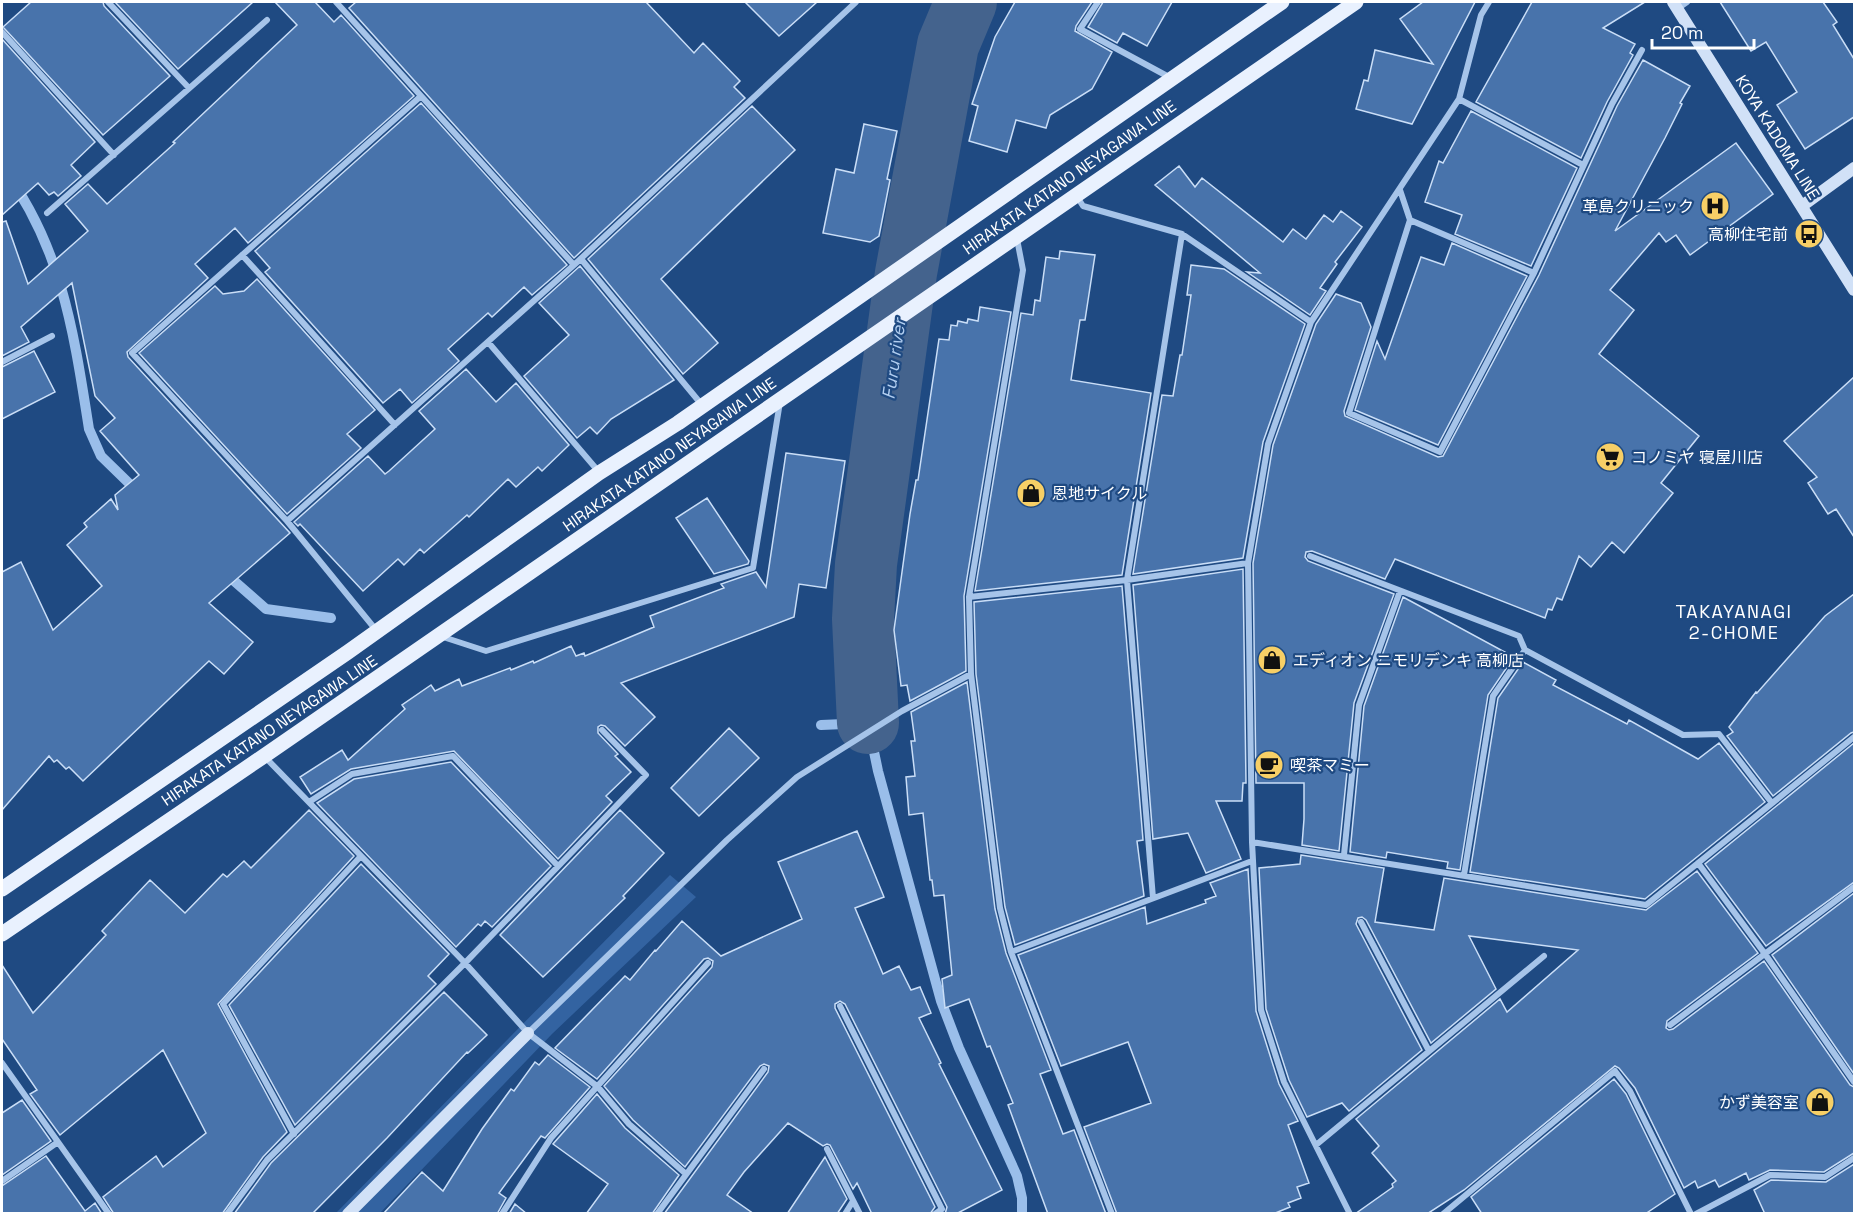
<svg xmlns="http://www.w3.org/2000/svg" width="1856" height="1215" font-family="'Space Grotesk','Noto Sans JP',sans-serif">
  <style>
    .green { fill: #3363a1 }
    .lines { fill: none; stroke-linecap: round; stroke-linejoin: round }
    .stream { stroke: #9abeea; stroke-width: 10 }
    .river { stroke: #44638d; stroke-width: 62 }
    .building { fill: #4873ab; stroke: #cadef7; stroke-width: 1.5 }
    .street { stroke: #a6c4e9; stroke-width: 6 }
    .secondary { stroke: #d1e1f7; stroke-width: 12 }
    .primary { stroke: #e9f1fe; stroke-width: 15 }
    .labels { text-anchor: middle; stroke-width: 4.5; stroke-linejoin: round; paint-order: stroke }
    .street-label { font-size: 16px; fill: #fff; stroke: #1f4a82 }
    .poi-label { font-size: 16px; fill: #fff; stroke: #1f4a82; text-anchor: start }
    .water-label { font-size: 18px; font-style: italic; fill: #b2cef0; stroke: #1f4a82 }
    .neighbourhood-label { font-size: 18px; letter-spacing: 1.5px; fill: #fff; stroke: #1f4a82 }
  </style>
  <rect width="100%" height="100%" fill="#1f4a82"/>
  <path class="green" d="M670 875 696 897 552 1034 380 1213 335 1214Z"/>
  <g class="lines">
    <path class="stream" d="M2 167C62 246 74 334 89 429L101 456 139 493
      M225 573 266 609 331 618
      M821 725 868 723 878 771 941 1001 959 1048 1017 1176 1022 1198V1214"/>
    <path class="river" d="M868 723 863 619 866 564 906 273 948 45 966 2"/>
  </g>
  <path class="building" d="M31 2H103L104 6 170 76 103 135 3 27Z
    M115 2H253L178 69Z
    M275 2H315L334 22 341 15 414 96 248 243 235 228 195 264 208 278 127 352 128 357 290 533 209 603 253 642 224 674 209 661 83 781 69 767 66 769 57 760 54 762 49 756 2 810V572L21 562 53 630 102 586 67 545 87 527 84 523 111 499 118 510 115 495 139 475 100 431 115 418 95 396 72 283 21 327 29 342 2 356V222L6 221 28 284 88 231 65 204 88 184 107 204 175 143 173 142 297 25Z
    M356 2H646L694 53 703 43 740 81 734 87 745 98 574 258 349 8Z
    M745 2H817L779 36Z
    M1015 2H1092L1076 26 1075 31 1112 52 1092 89 1050 115 1046 128 1016 120 1007 152 969 141 978 106 972 104 995 37Z
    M1103 2H1172L1147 46 1123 33 1117 43 1088 27Z
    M1423 2H1475L1412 124 1356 109 1364 80 1368 81 1375 50 1433 64 1400 19Z
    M1532 2H1645L1603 28 1635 44 1630 53 1633 55 1607 102 1581 158 1476 102Z
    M1720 2H1823L1837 22 1833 25 1854 59V117L1805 149 1777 105 1797 92 1766 42 1751 51Z
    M2 39 95 142 71 165 81 176 58 196 54 192 49 195 38 183 2 215Z
    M1643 60 1690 86 1680 103 1682 104 1665 138 1615 231 1736 143 1773 194 1690 255 1676 235 1666 242 1659 233 1610 290 1634 310 1599 354 1699 436 1661 483 1673 493 1624 553 1612 542 1591 567 1579 556 1562 600 1557 598 1552 610 1548 609 1545 618 1395 559 1385 579 1312 551 1306 552 1305 557 1308 561 1394 594 1354 703 1339 851 1302 845 1304 819V783H1256L1253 563 1273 445 1316 324 1336 294 1361 303 1371 327 1344 411 1345 416 1438 457 1443 456 1539 275 1617 106Z
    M421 103 567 265 532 295 524 287 492 317 488 313 448 349 459 361 412 403 400 389 383 403 265 272 270 268 255 251Z
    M752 106 795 150 661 279 718 343 683 374 588 259Z
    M1471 111 1577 168 1531 266 1455 234 1462 215 1425 202 1439 161 1443 163Z
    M864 124 897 131 887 179 890 180 879 236 870 242 823 233 836 169 854 173Z
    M1179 166 1195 187 1202 178 1283 242 1293 229 1306 239 1324 215 1333 222 1341 211 1362 227 1335 262 1337 264 1320 288 1326 291 1310 315 1247 272 1260 273 1155 185Z
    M1452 243 1527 276 1438 445 1355 410 1377 341 1385 359 1421 257 1444 265Z
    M1060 251 1095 255 1085 320H1080L1071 380 1151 393 1122 575 975 591 1021 313 1033 315 1035 300 1040 301 1046 257 1059 259Z
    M1191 265 1224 269 1305 324 1263 442 1243 558 1133 574 1162 395 1173 396 1180 355H1182L1191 295H1187Z
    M580 266 674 380 611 419 597 434 590 427 577 438 524 376 569 335 539 303Z
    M257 279 375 410 347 434 361 448 287 514 139 353 215 286 223 294 244 291Z
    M980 307 1011 312 964 596 966 671 910 701 907 685 901 686 894 630 910 514 916 480H918L939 339 949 340 951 325 957 326 958 321 967 323 968 319 978 321Z
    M34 351 55 392 2 419V367Z
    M466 369 496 402 516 383 569 445 542 471 538 467 516 487 508 479 469 517 467 515 424 553 420 549 404 565 398 559 363 591 300 524 298 526 294 522 368 456 385 474 389 471 435 429 419 411Z
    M1854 377V537L1836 509 1828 514 1808 483 1817 477 1784 441Z
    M786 453 845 461 826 588 799 584 794 617 621 683 655 717 625 746 605 726 601 725 598 727V733L618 754 615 756 631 772 606 796 612 802 558 859 454 751 351 769 311 794 300 777 342 750 348 760 405 709 402 705 431 685 435 691 459 679 462 686 510 668 511 670 533 661 534 663 571 646 576 656 584 653 585 656 654 627 650 616 724 588 721 584 756 572 766 587Z
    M707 498 749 561 748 564 714 574 676 518Z
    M1243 569 1246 783H1243L1242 801H1216L1241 859 1206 873 1188 833 1153 839 1133 585Z
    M1122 586 1143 840 1137 841 1144 896 1015 945 1005 907 976 674 974 602Z
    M1854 594V732L1851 733 1773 796 1727 736 1733 732 1729 727 1756 692 1757 693 1825 616Z
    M1403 597 1514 657 1488 695 1460 870 1447 868 1448 862 1387 852 1386 858 1350 852 1364 706Z
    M1523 662 1556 680 1553 685 1627 724 1629 720 1698 759 1719 743 1765 802 1645 899 1470 872 1498 698Z
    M967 682 995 909 1006 953 1051 1070 1040 1074 1045 1087 1063 1134 1074 1130 1106 1214H1048L1008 1105 1013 1103 990 1046 987 1047 969 999 945 1008 942 979 952 975 944 895 934 896 932 880H930L923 813 909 815 906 777 915 776 911 741H915L911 712Z
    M729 728 759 758 699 816 671 788Z
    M1854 743V882L1766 946 1705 864Z
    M451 762 551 866 492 927 485 921 481 926 478 924 456 947 317 803 354 779Z
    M309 810 354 856 218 1004 287 1132 263 1157 222 1214H114L103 1197 156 1156 163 1167 206 1133 163 1050 60 1135 30 1094 37 1090 2 1039V965L33 1013 106 935 102 931 150 880 185 913 223 874 227 877 244 861 251 868Z
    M620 810 664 853 623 896 625 898 543 977 500 935Z
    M857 831 884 897 855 908 883 974 899 966 911 990 920 987 931 1013 919 1018 941 1063 939 1064 1002 1190 956 1214H945L947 1207 845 1004 840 1001 835 1004V1008L935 1207 930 1214H872L857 1183 853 1189 830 1145 827 1144 823 1146 788 1123 744 1172 727 1195 754 1214H664L768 1072 769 1066 764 1064 760 1066 685 1167 633 1120 604 1086 712 967 713 961 708 958 704 959 597 1079 555 1048 625 976 630 980 655 950 656 951 682 921 721 956 802 919 778 862Z
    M1301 855 1384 868 1375 922 1434 930 1444 878 1646 910 1697 871 1758 953 1667 1021 1666 1028 1669 1030 1673 1029 1764 961 1850 1085 1854 1087V1153L1824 1172 1770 1170 1749 1180 1746 1173 1719 1187 1715 1180 1698 1188 1695 1181 1684 1188 1635 1088 1619 1068 1615 1066 1464 1190 1427 1214H1355L1393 1187 1392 1184 1396 1181 1372 1153 1379 1146 1356 1119 1500 999 1507 1012 1578 950 1469 936 1496 989 1431 1043 1366 920 1362 917 1358 918 1356 924 1422 1050 1349 1111 1342 1103 1307 1117 1289 1080 1266 1009 1259 868 1300 864Z
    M361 864 449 954 428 976 436 984 295 1125 229 1005Z
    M1248 869 1256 1011 1279 1084 1298 1121 1288 1125 1309 1183 1297 1187 1301 1198 1288 1203 1290 1207 1273 1214H1117L1084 1127 1151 1103 1128 1042 1061 1066 1018 955 1145 907 1147 924 1206 903 1205 900 1216 896 1210 883Z
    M1854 893V1074L1772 955Z
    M444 992 487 1035 468 1053 467 1052 387 1138 312 1214H234L271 1163Z
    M548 1055 590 1087 545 1138 541 1136 499 1193 506 1198 497 1214H383L422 1172 443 1191 482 1129 511 1089 514 1091 535 1062 539 1065Z
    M1614 1079 1626 1094 1675 1194 1645 1214H1482L1471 1197Z
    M597 1094 625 1128 679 1175 652 1214H586L608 1184 553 1144Z
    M22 1100 51 1141 2 1175V1113Z
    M46 1156 85 1211 95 1203 102 1214H2V1186Z
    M825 1157 847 1199 837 1214H787Z
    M1854 1164V1214H1765L1754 1190 1771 1180 1826 1182Z
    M515 1204 527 1214H509Z"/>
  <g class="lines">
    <path class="street" d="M108 2 189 88
      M336 2 574 265
      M1098 2 1080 29 1169 77
      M1677 9 1687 2
      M2 32 114 155
      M1459 99 1583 165
      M1400 190 1410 220 1349 413 1440 452 1534 273 1612 104 1642 50
      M1076 195 1083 206 1182 234 1311 322
      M47 213 267 20
      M1410 220 1534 273
      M242 255 395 425
      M581 259 702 405
      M488 342 599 472
      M2 362 52 336
      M287 521 574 265 856 2
      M1310 556 1519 636 1525 650
      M969 597 1127 580 1248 563
      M376 630 287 521 132 353 421 96
      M440 636 486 651 753 568 780 402
      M971 674 1000 908 1011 952 1112 1214
      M264 756 465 963 528 1033 598 1087 629 1124 686 1174
      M309 802 352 774 453 756 558 866
      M1252 842 1646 905 1854 737
      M1344 855 1359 705 1400 591
      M1698 863 1765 954 1854 1082
      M1464 875 1493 696 1525 650 1683 735 1719 734 1772 803
      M1153 898 1127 580 1182 234
      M1361 922 1429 1051
      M1011 952 1252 861
      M840 1006 942 1209 935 1214
      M1670 1025 1854 887
      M528 1033 727 840 797 777 902 711 971 674 969 597 1023 270 1017 239
      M2 1063 109 1214
      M294 1134 223 1004 361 856
      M1316 1145 1544 956
      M827 1149 860 1214
      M2 1181 58 1142
      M227 1214 267 1160 465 963 646 775 602 730
      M502 1214 551 1138 708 963
      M657 1214 764 1069
      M845 1214 853 1201
      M1350 1214 1284 1082 1261 1010 1252 842 1248 563 1268 444 1311 322 1459 99 1481 15 1489 2
      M1443 1214 1615 1071 1630 1091 1691 1214
      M1696 1214 1770 1175 1825 1177 1854 1158"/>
    <path class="secondary" d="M1673 2 1854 290
      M1802 206 1854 168
      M348 1214 528 1033"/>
    <path class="primary" d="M2 889 348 652 599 473 678 423 1282 2
      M2 934 264 756 1356 2"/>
  </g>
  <defs>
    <g id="hospital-disc" transform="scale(1.5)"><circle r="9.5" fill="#f7cf66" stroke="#1f4a82"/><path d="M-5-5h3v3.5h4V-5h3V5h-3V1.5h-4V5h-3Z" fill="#111"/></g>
    <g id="bus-disc" transform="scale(1.5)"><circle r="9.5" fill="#f7cf66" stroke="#1f4a82"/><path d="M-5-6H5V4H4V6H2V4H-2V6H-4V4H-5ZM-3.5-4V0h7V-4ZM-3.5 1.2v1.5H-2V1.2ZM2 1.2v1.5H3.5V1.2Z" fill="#111"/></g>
    <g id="supermarket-disc" transform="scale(1.5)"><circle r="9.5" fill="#f7cf66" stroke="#1f4a82"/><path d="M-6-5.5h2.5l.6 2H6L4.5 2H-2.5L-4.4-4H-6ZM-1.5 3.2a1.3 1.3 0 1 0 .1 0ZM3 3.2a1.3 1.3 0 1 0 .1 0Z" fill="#111"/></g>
    <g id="shop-disc" transform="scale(1.5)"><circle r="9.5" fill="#f7cf66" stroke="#1f4a82"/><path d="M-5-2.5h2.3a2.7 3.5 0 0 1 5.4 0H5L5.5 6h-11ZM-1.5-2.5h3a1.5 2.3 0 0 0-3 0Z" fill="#111"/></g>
    <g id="cafe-disc" transform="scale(1.5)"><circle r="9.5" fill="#f7cf66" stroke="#1f4a82"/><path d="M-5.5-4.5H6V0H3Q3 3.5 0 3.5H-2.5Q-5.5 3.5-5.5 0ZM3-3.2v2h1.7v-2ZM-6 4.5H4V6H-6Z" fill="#111"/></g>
  </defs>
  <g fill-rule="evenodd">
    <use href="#hospital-disc" x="1715" y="206"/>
    <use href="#bus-disc" x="1809" y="234"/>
    <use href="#supermarket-disc" x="1610" y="457"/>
    <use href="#shop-disc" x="1031" y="493"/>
    <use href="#shop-disc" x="1272" y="660"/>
    <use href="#cafe-disc" x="1269" y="765"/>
    <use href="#shop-disc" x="1820" y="1102"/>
  </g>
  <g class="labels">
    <g class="street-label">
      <text transform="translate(1778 137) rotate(58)" y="6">KOYA KADOMA LINE</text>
      <text transform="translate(1069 177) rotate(-35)" y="6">HIRAKATA KATANO NEYAGAWA LINE</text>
      <text transform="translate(669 454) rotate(-35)" y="6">HIRAKATA KATANO NEYAGAWA LINE</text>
      <text transform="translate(269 730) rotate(-34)" y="6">HIRAKATA KATANO NEYAGAWA LINE</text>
    </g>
    <g class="poi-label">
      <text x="1694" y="212" text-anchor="end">革島クリニック</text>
      <text x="1788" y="240" text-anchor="end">高柳住宅前</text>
      <text x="1631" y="463">コノミヤ 寝屋川店</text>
      <text x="1052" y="499">恩地サイクル</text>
      <text x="1293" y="666">エディオン ニモリデンキ 高柳店</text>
      <text x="1290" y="771">喫茶マミー</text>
      <text x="1799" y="1108" text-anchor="end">かず美容室</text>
    </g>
    <g class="water-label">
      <text transform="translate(894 359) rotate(-82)" y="6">Furu river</text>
    </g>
    <g class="neighbourhood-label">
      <text x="1734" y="618">TAKAYANAGI<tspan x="1734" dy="21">2-CHOME</tspan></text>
    </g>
  </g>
  <rect width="1856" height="1215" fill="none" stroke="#ffffff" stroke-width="6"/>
  <path d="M1652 39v9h102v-9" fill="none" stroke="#ffffff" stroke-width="3"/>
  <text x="1661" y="39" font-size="18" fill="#ffffff" stroke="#1f4a82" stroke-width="4.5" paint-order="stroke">20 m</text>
</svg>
